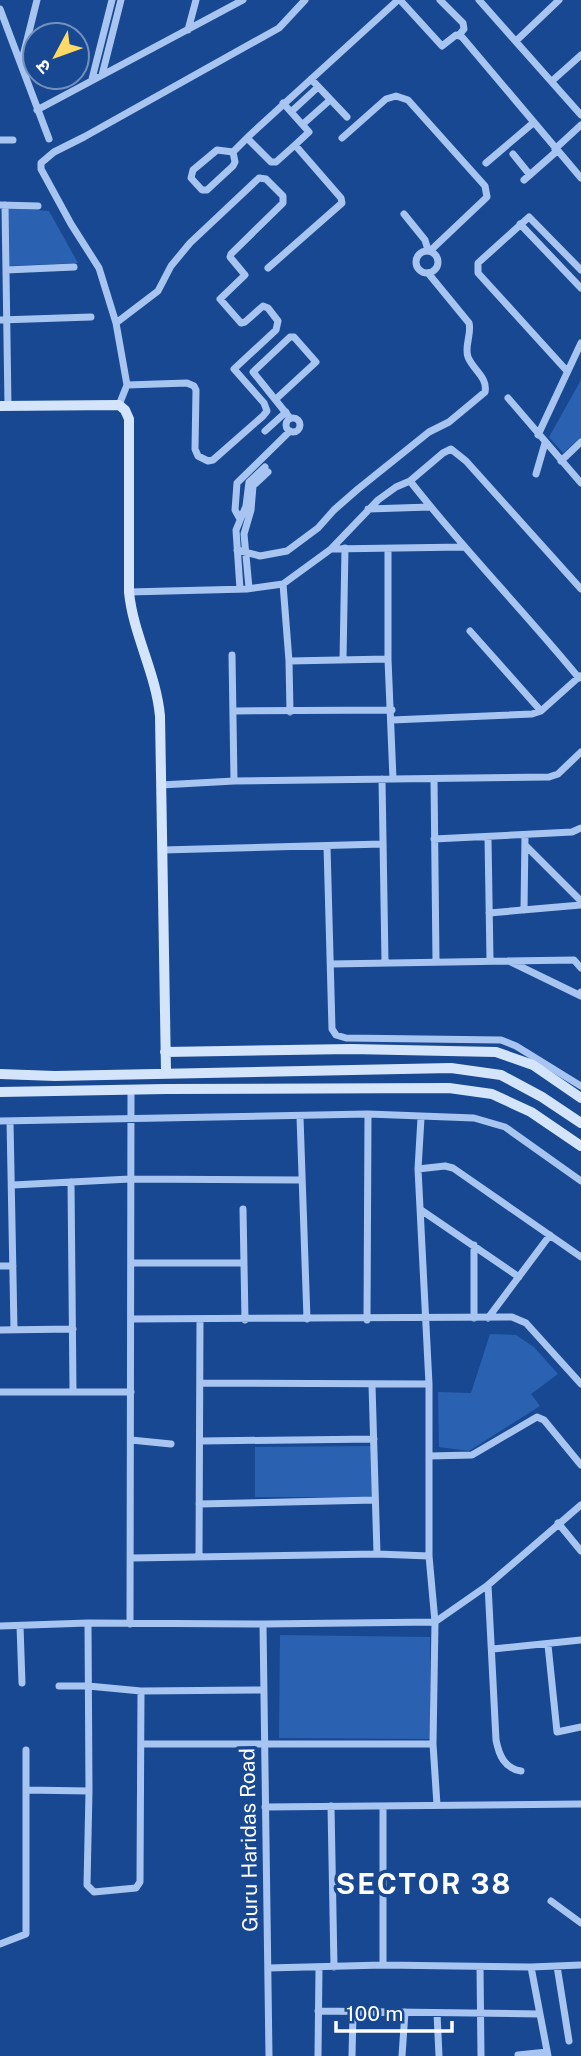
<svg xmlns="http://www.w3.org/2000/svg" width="581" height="2056" font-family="'Public Sans','Noto Sans Devanagari',sans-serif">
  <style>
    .green { fill: #2a61b0 }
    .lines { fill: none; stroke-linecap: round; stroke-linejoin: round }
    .street { stroke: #a7c5f0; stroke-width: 7 }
    .secondary { stroke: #d4e4fb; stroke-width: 10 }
    .labels { text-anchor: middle; stroke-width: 7; stroke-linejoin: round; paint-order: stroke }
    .street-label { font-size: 21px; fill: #fff; stroke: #184892 }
    .district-label { font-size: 28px; font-weight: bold; letter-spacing: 2px; fill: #fff; stroke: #184892 }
  </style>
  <rect width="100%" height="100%" fill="#184892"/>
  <path class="green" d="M8 208 49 211 78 263 8 266Z
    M581 380V437L563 453 549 437Z
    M490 1334 516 1335 534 1347 558 1374 531 1394 540 1406 469 1451 439 1447 438 1392 471 1393Z
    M371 1446 372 1497H255V1447Z
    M280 1635 430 1637V1739L279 1738Z"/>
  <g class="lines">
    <path class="street" d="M400 0 442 46 456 35 462 37 581 178
      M440 0 463 23 464 29 459 35
      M479 0 581 115
      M0 9 49 139
      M188 30 196 0
      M516 41 559 0
      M21 64 37 0
      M102 75 121 0
      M92 79 112 0
      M311 79 347 117
      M552 81 581 55
      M37 110 243 0
      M292 111 318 87
      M303 124 330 100
      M247 138 271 162H276L295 145
      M342 138 386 99 396 96 408 100 485 186 487 197 430 251
      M0 140H13
      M555 149 581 125
      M233 152 217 150 193 170 191 178 202 190H207L233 166 235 162 233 152 250 135 398 0
      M513 154 530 175
      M486 163 533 123
      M524 180 557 151
      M0 205 38 206
      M5 205 8 406
      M404 214 425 240 428 250
      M520 224 581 288
      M416 262a11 11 0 1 1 22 0a11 11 0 1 1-22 0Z
      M268 268 342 203 341 198 295 145 309 132 283 103
      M6 270 74 267
      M0 320 91 317
      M116 323 158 291 171 266 190 243 259 178 266 179 283 196V203L231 254 230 257 245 275 220 299 241 323 245 322 263 306 268 308 278 321 276 330 234 369 264 403 267 411 263 416 213 460 208 461 198 456 195 449 196 390 194 386 187 383 127 385
      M567 371 478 273V263L529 217 581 270
      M508 398 581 483
      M276 399 316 362 294 337H290L253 372 290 418
      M119 405 127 385 116 323 99 268 71 224 41 169V163L54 152 84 137 279 28 305 0
      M286 425a7 7 0 1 1 14 0a7 7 0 1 1-14 0Z
      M265 431 286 412
      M538 435 581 343
      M561 461 581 442
      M536 474 545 443
      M410 481C463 549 524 611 579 678
      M368 509 430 507
      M240 519 235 510 237 483 290 431
      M331 549 464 547
      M388 549V659L393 779
      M237 550 260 556 287 551 318 528 334 510 358 489 429 432 449 422 485 392C488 377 473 370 468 357 464 346 472 334 469 323L428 273
      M283 584 289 661 290 712
      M249 588 244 534 251 510 253 486 268 472
      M240 589 236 530 246 506 249 482 265 467
      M129 592 247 589 283 584 331 549 378 500 396 487 410 481 443 453 451 449 466 461 581 589
      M470 631 541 711
      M232 655 234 781
      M343 660 345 548
      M289 661 388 659
      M233 711 392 710
      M392 720 532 714 541 711 580 676
      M382 779 385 962
      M434 779 436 961
      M161 785 234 781 549 777 558 774 581 752
      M488 838 490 960
      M434 839 572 832 581 828
      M327 846 332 1029 336 1035 346 1038 501 1040 516 1046 581 1086
      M526 846 581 901
      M163 850 382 844
      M524 910 525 835
      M489 913 581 905
      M509 961 581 996V992
      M331 964 574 960 581 968
      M300 1117 307 1319
      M421 1118 418 1169 429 1384V1556L435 1622 433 1744 437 1805
      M0 1121 368 1114 474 1118 505 1127 581 1181
      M10 1121 14 1329
      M418 1169 445 1166 453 1168 581 1257
      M71 1182 73 1391
      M13 1185 130 1179 301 1180
      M243 1209 245 1320
      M421 1210 519 1277
      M131 1263H243
      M0 1266H13
      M474 1318V1245
      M488 1318 550 1235
      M131 1319 512 1317 526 1323 581 1384
      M367 1320 368 1114
      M0 1330 73 1329
      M200 1383 429 1384
      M372 1385 377 1554
      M0 1392H131
      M131 1440 171 1444
      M201 1441 374 1439
      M429 1456 472 1455 537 1417 544 1420 581 1465
      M199 1504 375 1500
      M558 1523 581 1551
      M199 1556 200 1320
      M132 1558 377 1554 429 1556
      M488 1585 496 1740C499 1755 504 1768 521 1771
      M88 1623 89 1791 87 1885 94 1892 136 1888 140 1882 141 1691
      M130 1624 131 1090
      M263 1624 269 2056
      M0 1626 88 1623 263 1624 435 1622 488 1585 581 1505
      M20 1626 22 1683
      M548 1645 557 1732 581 1727
      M493 1649 581 1640
      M59 1686H88L141 1691 263 1690
      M142 1744H433
      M26 1790 89 1791
      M331 1806 334 1967
      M383 1806V1965
      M265 1807 581 1804
      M551 1901 581 1923
      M0 1944 26 1934V1750
      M557 1966 569 2041
      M480 1967 481 2056
      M531 1967 548 2056
      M268 1968 383 1965 531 1967 581 1965
      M318 2011 540 2014
      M437 2013 439 2056
      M518 2055 547 2052
      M318 2056 319 1968
      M352 2056 353 2013
      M402 2056 405 2012"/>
    <path class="secondary" d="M0 406 119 405 125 410 129 419V592C133 634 156 673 160 716L166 1072
      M165 1052 351 1049 496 1052 533 1065 581 1098
      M0 1074 55 1076 451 1068 501 1075 542 1097 581 1123
      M0 1092 166 1089 449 1088 492 1094 531 1112 581 1146"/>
  </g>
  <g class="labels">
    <g class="street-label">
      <text transform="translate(249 1840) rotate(-91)" y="7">Guru Haridas Road</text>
    </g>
    <g class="district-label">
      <text x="424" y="1894">SECTOR 38</text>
    </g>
  </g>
  <g transform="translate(56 56) rotate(229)"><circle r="33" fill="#184892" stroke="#7491be" stroke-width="2"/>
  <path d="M0-5L12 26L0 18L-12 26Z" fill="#ffd965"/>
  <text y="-10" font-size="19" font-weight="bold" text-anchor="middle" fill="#ffffff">उ</text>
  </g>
  <path d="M336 2021v10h116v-10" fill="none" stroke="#ffffff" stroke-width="3.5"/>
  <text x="346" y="2021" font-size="21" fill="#ffffff" stroke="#184892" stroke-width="5" paint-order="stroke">100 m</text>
</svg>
